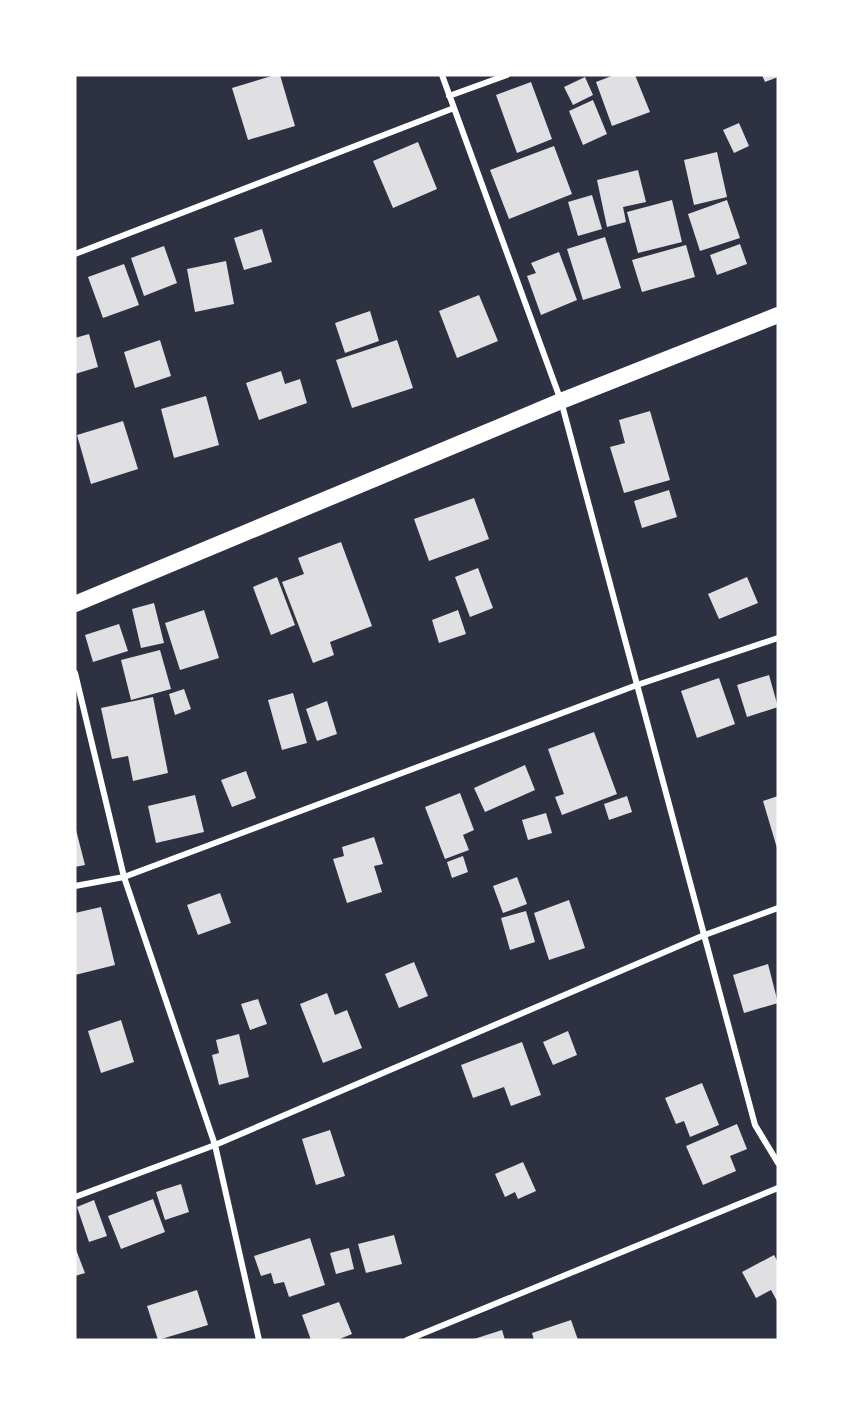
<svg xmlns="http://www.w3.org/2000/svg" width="853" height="1415" font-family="'Exo 2',sans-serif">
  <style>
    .building { fill: #e0e0e3 }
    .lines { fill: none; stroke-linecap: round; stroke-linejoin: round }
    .minor { stroke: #fff; stroke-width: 6 }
    .trunk { stroke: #fff; stroke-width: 16 }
  </style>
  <rect width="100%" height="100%" fill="#2d3142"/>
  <path class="building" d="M275 75H280L295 126 248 140 232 88Z
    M614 75H635L650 112 612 126 596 82Z
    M762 75H778V77L765 82Z
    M585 77 593 95 573 105 564 87Z
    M531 82 552 139 517 153 496 95Z
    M593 100 607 134 583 145 569 111Z
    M739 123 749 146 734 153 723 130Z
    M418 142 437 189 393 208 373 161Z
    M554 146 572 194 509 219 490 170Z
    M717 152 727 197 694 205 684 160Z
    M638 170 646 202 623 207 626 222 607 227 597 180Z
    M592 195 602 229 578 236 568 202Z
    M672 200 682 242 638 253 627 212Z
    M727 200 740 238 700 251 688 214Z
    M262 229 272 262 244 270 234 238Z
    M605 237 621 288 583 300 567 249Z
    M740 244 747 264 717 275 710 255Z
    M686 245 695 277 642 292 632 260Z
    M164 246 177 283 144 296 131 258Z
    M559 252 577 300 541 315 527 276 536 273 531 263Z
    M226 261 234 304 195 312 187 269Z
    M124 264 139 305 103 318 88 277Z
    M479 295 498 341 457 358 439 311Z
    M370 311 379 341 345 353 335 323Z
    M89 334 98 367 75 374V338Z
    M160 340 171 376 135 388 124 352Z
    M397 340 413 388 352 408 336 360Z
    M281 371 285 384 300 379 307 403 259 420 246 383Z
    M206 396 219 445 174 458 161 409Z
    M650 411 670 480 624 493 610 447 625 443 619 420Z
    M123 421 138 469 91 484 77 435Z
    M669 490 677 517 642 528 634 501Z
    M474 498 489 539 429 561 414 519Z
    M341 542 372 626 330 642 334 655 313 663 282 582 304 574 298 558Z
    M478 568 493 608 470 617 455 577Z
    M277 577 295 625 271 635 253 587Z
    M747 577 758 603 719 619 708 594Z
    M154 603 164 643 141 648 132 609Z
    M204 610 219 658 180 670 165 623Z
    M458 610 466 634 439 643 432 620Z
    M119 624 128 651 93 662 85 635Z
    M160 650 171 689 131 700 121 660Z
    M769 675 778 707 747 717 737 685Z
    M719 678 735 724 697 738 681 691Z
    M184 689 191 709 175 715 169 694Z
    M293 693 307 743 282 750 268 700Z
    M153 697 168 773 133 781 128 756 112 759 101 708Z
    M327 701 337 734 317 741 306 709Z
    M594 732 617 794 562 815 555 797 564 794 548 749Z
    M525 765 535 790 485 812 474 788Z
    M246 771 256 798 232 807 221 780Z
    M460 793 474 830 463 835 469 850 445 859 425 807Z
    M195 795 204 832 156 843 148 806Z
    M627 796 632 812 609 820 604 804Z
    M778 796V848H777L763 801Z
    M546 813 552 833 528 840 522 820Z
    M75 826 85 865 75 867Z
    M374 837 383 864 374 866 382 892 347 903 333 859 344 856 342 847Z
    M463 856 468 872 452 878 447 862Z
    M517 877 527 904 503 913 493 886Z
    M220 893 231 923 198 935 187 905Z
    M569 900 585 948 549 960 534 913Z
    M101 907 115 965 75 975V913Z
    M526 911 535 942 510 950 501 918Z
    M414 962 428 996 399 1008 385 974Z
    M768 964 778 1003 744 1013 733 975Z
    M327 993 335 1015 347 1010 362 1048 323 1063 300 1004Z
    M258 999 267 1024 250 1030 241 1004Z
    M121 1020 134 1062 101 1073 88 1031Z
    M568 1031 577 1055 553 1065 543 1042Z
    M239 1034 249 1077 219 1085 212 1055 219 1053 216 1040Z
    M522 1042 541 1095 511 1106 504 1087 473 1098 461 1065Z
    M702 1083 719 1125 690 1137 684 1121 676 1124 665 1098Z
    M737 1124 747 1149 730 1156 736 1171 703 1185 686 1146Z
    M330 1130 345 1176 316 1185 302 1139Z
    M523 1162 536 1191 518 1199 515 1192 505 1197 495 1174Z
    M181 1184 189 1212 165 1220 156 1192Z
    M153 1199 165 1232 121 1249 108 1216Z
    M94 1200 107 1236 89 1242 77 1207Z
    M394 1235 402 1264 366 1273 358 1244Z
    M310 1238 325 1285 289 1297 284 1282 274 1284 271 1273 261 1276 254 1256Z
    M75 1247 85 1273 75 1276Z
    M349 1248 354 1269 336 1274 330 1253Z
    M774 1255 778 1262V1303L771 1290 756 1298 742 1272Z
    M197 1290 208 1325 158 1340 147 1306Z
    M339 1302 352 1334 337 1340H311L302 1315Z
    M571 1320 578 1340H534L532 1333Z
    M502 1330 505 1340H471Z"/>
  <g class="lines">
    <path class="minor" d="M442 75 561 401 755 1125 778 1163
      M449 96 507 75
      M75 254 454 108
      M75 673 124 877 215 1145 259 1340
      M75 886 124 877 637 685 778 638
      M75 1197 215 1145 702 936 778 908
      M407 1340 778 1188"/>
    <path class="trunk" d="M75 604 561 401 778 315"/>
  </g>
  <rect width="853" height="1415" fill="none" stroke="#ffffff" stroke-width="153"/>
</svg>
